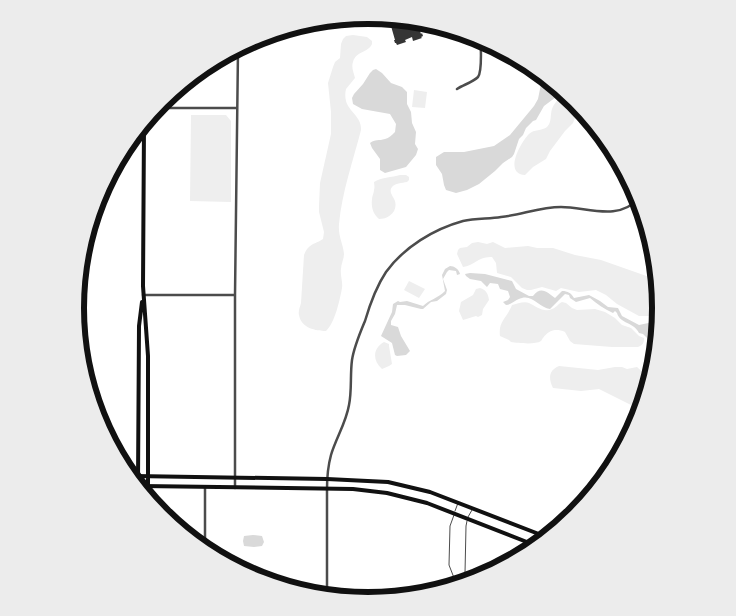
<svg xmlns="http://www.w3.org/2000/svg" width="736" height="616" font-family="'Asap Condensed',sans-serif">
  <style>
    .green { fill: #eee }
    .water { fill: #d9d9d9 }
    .building { fill: #353535 }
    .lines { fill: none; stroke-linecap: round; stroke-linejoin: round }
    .service { stroke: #4c4c4c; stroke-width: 1 }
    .minor { stroke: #4c4c4c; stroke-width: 2.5 }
    .secondary { stroke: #111; stroke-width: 4 }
    .rim { fill: none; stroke: #111; stroke-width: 6 }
  </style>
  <rect width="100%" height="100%" fill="#fff"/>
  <path class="green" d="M353 35 367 37 372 41V44C368 53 356 51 353 62 351 68 354 73 355 78L346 89C345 93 345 97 346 101 349 112 362 117 361 130 353 161 342 192 339 224 338 237 343 243 344 254 344 259 341 264 341 269 340 275 343 282 342 288 340 299 335 323 326 331 316 331 301 328 299 315 298 311 300 307 301 303L304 255C309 243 314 245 323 239L324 232 319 212V206L320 183 331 134V112L328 83 333 67 335 62 340 58 341 44 343 39 346 36Z
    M414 90 427 92 425 108 412 107Z
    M561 91 575 101 579 107 573 123 565 131 550 151 546 159 533 167 525 175C503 174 521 142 529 134 534 129 542 131 547 127 552 122 550 115 552 109 555 101 559 101 561 91Z
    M191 115H226L231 121V202L190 201Z
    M400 175H406L409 177V180L407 182C402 183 395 183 392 187 388 192 394 197 395 201 398 212 388 219 379 219 373 214 371 207 372 199 372 196 374 193 374 190 375 187 374 184 374 182 379 178 393 177 400 175Z
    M478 242 487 244 493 242 505 248 528 246 537 248H553L575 255 601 260 655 279 661 310 654 312 649 316H639L617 304 606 295 596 290 579 292 561 288 556 291 542 287 531 290H527L522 288 511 277 497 273 496 263 492 257C478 256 474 266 463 267L457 254 458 250 460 248 467 247 472 243Z
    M409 281 425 289 419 298 404 290Z
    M480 288C486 290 488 293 489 300L483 309 482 315 478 317 476 316 463 320 459 311 461 302 473 295 476 289Z
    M562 302 566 303 572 308 577 310 595 309 605 312 615 318 622 325 631 328 639 336 644 338C644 343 643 345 638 347H612L574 344 570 341 565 332C556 328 549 330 543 338 542 339 542 340 541 341 535 345 518 343 511 342L509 340 500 336C498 321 507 318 512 305 517 304 524 301 529 303 535 306 544 313 552 309 556 308 558 304 562 302Z
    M384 342 389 344V346L392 364 389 366 382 369C372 360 373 348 384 342Z
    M559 366 598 370 615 367H622L627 369 637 367 647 376 641 410 599 389 581 391 553 388C548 378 549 370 559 366Z"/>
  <path class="water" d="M376 69 382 73 391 83 402 87 407 92V104L411 112 412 123 416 132 415 144 418 149 416 155 406 167 385 173 380 170V159L372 148 370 143C375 139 379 141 385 139 389 138 392 135 395 132L396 124 390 114 362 109 353 104 352 98 354 94 363 84 370 73 373 70Z
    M542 79 557 89 556 97 544 106 536 120 533 121 526 128 523 135 519 139 514 154 512 157 503 163 495 171 479 184 467 190 456 193 446 190 444 185 442 174 436 165V157L444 152H464L494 146 510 135 534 106 538 99Z
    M450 266C454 266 459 269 460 274L457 275 456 271 449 270 447 272 443 279 447 290 446 294 437 301 431 302 423 309H421L405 305H397L395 314 391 321V325L398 327 401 336 410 351 406 355 397 356 395 355 392 343 381 336 392 312 393 304 398 301 400 302 407 301 423 306C429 300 438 298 445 291L442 275 445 269Z
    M470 273 485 274 512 281 516 289 529 296H533C541 285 548 293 555 298L562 291C568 291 571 293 574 298L589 295 600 301 608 307 618 308 622 316 639 325 653 322 659 319 653 347 650 346 648 343 647 338 643 334 639 333C634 322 620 324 617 313L615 311 613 313C604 309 597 304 590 298L576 302 570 298 569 295 565 294 550 309C540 308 533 295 522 298 516 299 513 304 506 305L503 302 508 300 510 297 508 291 500 289 498 284 490 283 487 287 481 281 470 279 466 276 465 274Z
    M253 535 262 536 264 542 262 546 254 547 244 546 243 541 244 536Z"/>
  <path class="building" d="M389 19 401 22 402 23 404 22 418 25 421 34 422 33 423 36 421 37 422 38 413 41 412 37 405 40 406 42 397 45 396 43H395L394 40H395Z"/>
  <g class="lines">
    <path class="service" d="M455 511 458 503
      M454 515 450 526 449 565 456 583
      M468 517 472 510
      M458 583 465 573 466 526 467 521"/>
    <path class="minor" d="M457 89C463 85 473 82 478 77 483 70 480 47 481 38
      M156 108H237
      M143 295H235
      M235 488V295L238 50
      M205 545V487
      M327 593V489C327 478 328 466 331 455 336 438 346 423 349 405 352 391 350 375 352 360 354 347 360 333 365 321 370 304 376 287 386 272 404 247 434 229 463 221 476 218 489 219 501 217 521 215 540 207 561 207 587 207 618 222 639 198
      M338 595H396"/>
    <path class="secondary" d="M144 126 143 286 148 356V496
      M135 476 327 479 388 482 430 492 544 536
      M138 482 139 326 142 302
      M142 486 353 489 387 493 427 503 532 544"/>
  </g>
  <path d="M0 0H736V616H0ZM84 308a284 284 0 1 1 568 0a284 284 0 1 1-568 0Z" fill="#ececec" fill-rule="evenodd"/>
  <path class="rim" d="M84 308a284 284 0 1 1 568 0a284 284 0 1 1-568 0Z"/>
</svg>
